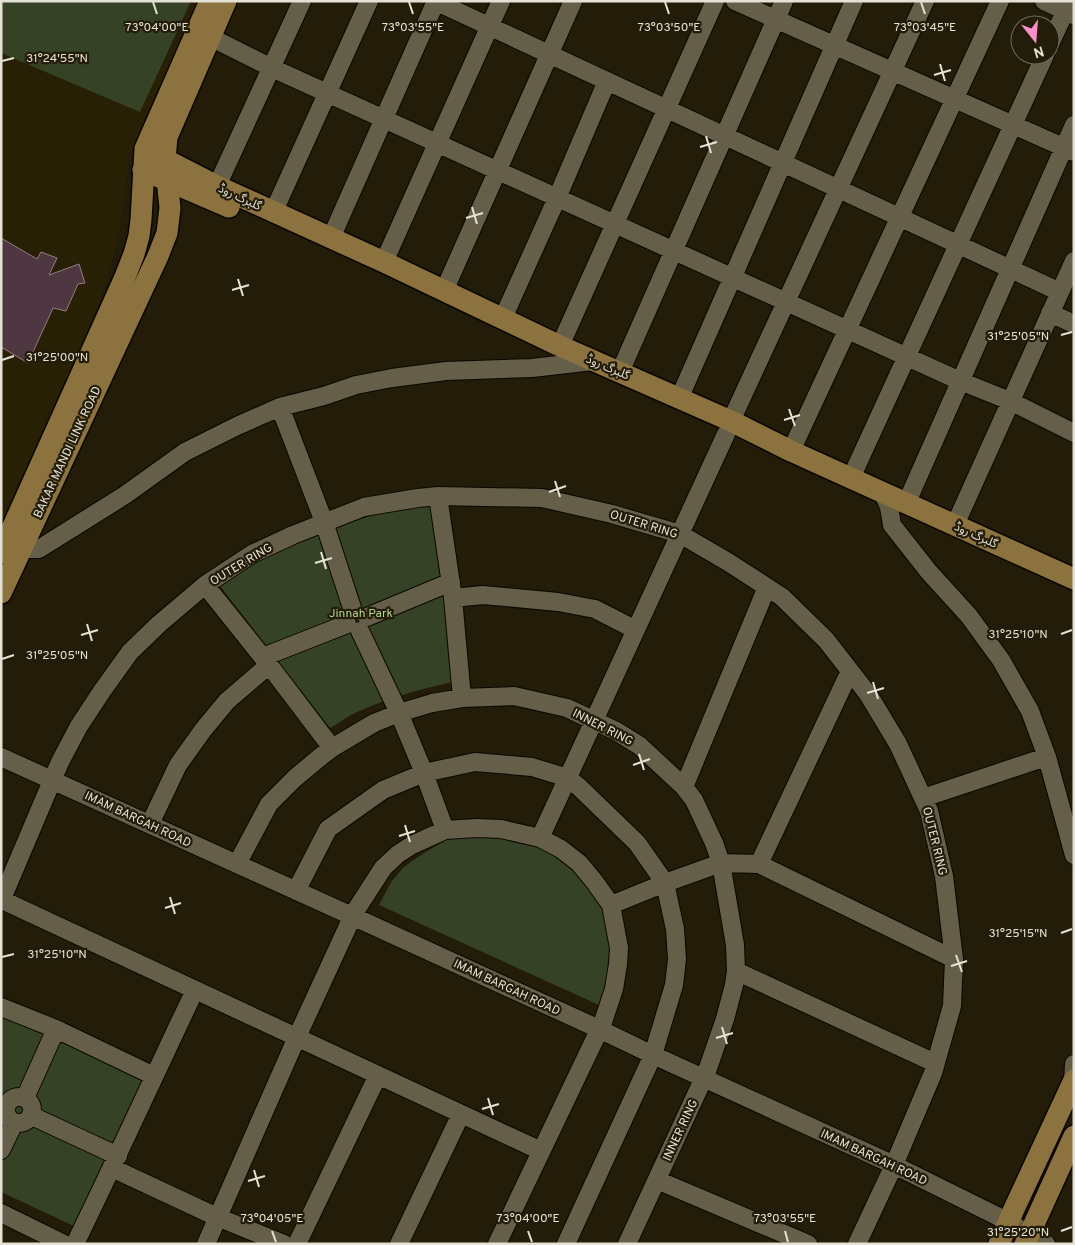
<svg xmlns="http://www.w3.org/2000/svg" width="1075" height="1245" font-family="Overpass,'Noto Sans Arabic',sans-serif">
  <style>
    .built { fill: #282004 }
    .green { fill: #354226 }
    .building { fill: #4e3740; stroke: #957b84 }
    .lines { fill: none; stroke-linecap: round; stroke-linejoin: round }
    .minor-casing { stroke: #0b0600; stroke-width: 20 }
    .major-casing { stroke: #0b0600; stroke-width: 24 }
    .minor { stroke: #655e48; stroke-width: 18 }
    .major { stroke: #8b723e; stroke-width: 21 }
    .ticks { fill: none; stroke: #e5e1d5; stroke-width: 2 }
    .labels { text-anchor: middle; stroke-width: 4.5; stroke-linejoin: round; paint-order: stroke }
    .street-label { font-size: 12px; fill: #e5e1d5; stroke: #221c08 }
    .park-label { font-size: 12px; fill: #b5d792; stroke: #221c08 }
    .ticks-label { font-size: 12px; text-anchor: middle; fill: #e5e1d5; stroke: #221c08; stroke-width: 4.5; stroke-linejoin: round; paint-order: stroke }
  </style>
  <rect width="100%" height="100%" fill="#221c08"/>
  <path class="built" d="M1 1H200L130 153 120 232 103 294 71 373 1 523Z"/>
  <path class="green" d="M1 1H191L140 112 1 53Z
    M437 504 462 680C425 688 388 697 353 714 345 718 338 724 330 728L220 586 260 559 306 537 352 521 395 510Z
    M473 833 533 841 575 864 604 907 611 929 612 972 599 1005 379 905 391 882 404 867 424 853 450 838Z
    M1 1003 147 1071 74 1226 1 1192Z"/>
  <path class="building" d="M1 238 37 259 41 252 57 258 49 275 79 264 85 283 78 284 66 311 53 308 28 363 1 347Z"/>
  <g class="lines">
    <g class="minor-casing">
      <path id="minor" d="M435 1 1060 292
        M735 1 1074 152
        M1044 1 1074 15
        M210 37 272 68 960 381 1010 401 1074 433
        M1050 44 1070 1
        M217 186 302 1
        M273 213 369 1
        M331 238 436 1
        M384 262 501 1
        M444 291 573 1
        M1050 313 1074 324
        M503 318 557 198 607 81
        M560 346 715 1
        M620 372 784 1
        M679 399 854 1
        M280 407 324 522 353 611
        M731 421 925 1
        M791 451 1000 1
        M851 478 1045 55
        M883 493 889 507 892 525 929 572 969 616 1001 660 1030 711 1047 757 1074 855
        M438 496 453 598 462 698
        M906 504 1074 125
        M955 525 1074 261
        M22 549H39L125 495 185 452 237 426 280 407 324 396 356 385 392 378 446 371 532 368 593 361
        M205 585 269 665 332 748
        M453 598 483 595 558 602 595 609 636 630
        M367 617 451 582
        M360 631 399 713 424 773 445 830
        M263 657 347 624
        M1 757 352 916 599 1029 653 1055 894 1165 1009 1222 1029 1235 1046 1244
        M684 787 767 587
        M923 798 1046 757
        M150 824 178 765 203 730 227 701 269 665
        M540 838 726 434
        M237 864 269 804 295 778 319 758 332 748 374 723 399 713 432 703 462 698 514 696 567 708 616 731 640 746 684 787 694 800 714 843 721 863 735 945 736 971 734 985 725 1019 707 1071 627 1244
        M759 864 850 671
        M296 891 328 829 383 790 424 773 475 762 532 767 568 778 579 787 637 843 665 883 675 929 677 959 674 985 653 1055 566 1244
        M2 900 541 1151
        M1 901 60 762 79 726 102 691 130 652 159 624 205 585 252 554 293 535 364 507 418 498 438 496 542 498 612 514 680 534 728 562 782 597 826 640 868 694 898 744 929 811 944 876 954 959 952 1006 933 1073 894 1165 857 1244
        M611 905 665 883 721 863 759 864 954 959
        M736 971 935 1063
        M1 1007 56 1029 154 1076
        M1073 1083 1074 1064
        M6 1110a13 13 0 1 1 26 0a13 13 0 1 1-26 0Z
        M25 1098 56 1029
        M32 1116 118 1156
        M1 1150 14 1123
        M112 1168 217 1217 284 1244
        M657 1180 808 1244
        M1 1213 64 1244
        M75 1244C116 1160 155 1074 195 990
        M206 1244 297 1037 354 913 383 868 398 854 412 845 445 830 477 828 501 829 540 838 561 849 579 863 594 881 611 905 619 948 618 964 614 989 603 1022 497 1244
        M297 1244 378 1075
        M399 1244 461 1114"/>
    </g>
    <g class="major-casing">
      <path id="major" d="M145 149 217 186 384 262 560 346 731 421 791 451 1074 579
        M143 170 229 207
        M1 553 125 277 134 254 139 236 141 220 145 149 210 1
        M1 593 158 256 167 233 170 208 165 159 167 137 226 1
        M999 1244 1014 1209 1074 1080
        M1025 1244 1074 1136"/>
    </g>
    <use href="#minor" class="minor"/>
    <use href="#major" class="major"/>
  </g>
  <path class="ticks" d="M153 2 157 14M409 2 413 14M665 2 669 14M921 2 925 14M2 61 14 58M940 64 945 81M934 75 951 70M706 136 711 153M700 147 717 142M472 207 477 224M466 218 483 213M238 279 243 296M232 290 249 285M1061 335 1072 332M2 360 14 356M789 409 795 426M784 420 800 415M555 481 560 497M549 492 566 486M321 552 326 569M315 563 332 558M87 624 92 641M1061 634 1072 630M81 635 98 630M2 659 14 655M873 682 878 699M867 693 884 688M639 754 644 770M633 765 650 759M405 825 410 842M399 836 415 831M170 897 175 914M165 908 181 903M1061 933 1072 929M956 955 962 972M2 957 14 954M951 966 967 961M722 1027 727 1044M716 1038 733 1033M488 1098 493 1115M482 1109 499 1104M254 1170 259 1187M248 1181 265 1176M272 1231 276 1242M528 1231 532 1242M785 1231 788 1242M1061 1231 1072 1227"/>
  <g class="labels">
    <g class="street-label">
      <text transform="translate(240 197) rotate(25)" y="4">گلبرگ روڈ</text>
      <text transform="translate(608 367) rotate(23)" y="4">گلبرگ روڈ</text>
      <text transform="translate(67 452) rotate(-65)" y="4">BAKAR MANDI LINK ROAD</text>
      <text transform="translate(644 524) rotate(17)" y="4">OUTER RING</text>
      <text transform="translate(976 535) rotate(24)" y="4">گلبرگ روڈ</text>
      <text transform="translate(241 564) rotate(-31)" y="4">OUTER RING</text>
      <text transform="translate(603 727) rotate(27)" y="4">INNER RING</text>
      <text transform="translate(138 819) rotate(25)" y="4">IMAM BARGAH ROAD</text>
      <text transform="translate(935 841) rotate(76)" y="4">OUTER RING</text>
      <text transform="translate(507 987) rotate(25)" y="4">IMAM BARGAH ROAD</text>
      <text transform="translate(680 1130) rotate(-65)" y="4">INNER RING</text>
      <text transform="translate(874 1157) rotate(25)" y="4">IMAM BARGAH ROAD</text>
    </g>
    <g class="park-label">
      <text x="361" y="617">Jinnah Park</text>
    </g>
  </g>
  <g class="ticks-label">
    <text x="157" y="31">73°04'00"E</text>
    <text x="413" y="31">73°03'55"E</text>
    <text x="669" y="31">73°03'50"E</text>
    <text x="925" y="31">73°03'45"E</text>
    <text x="57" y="62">31°24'55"N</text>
    <text x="1018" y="340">31°25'05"N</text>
    <text x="57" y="361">31°25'00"N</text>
    <text x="1018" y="638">31°25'10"N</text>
    <text x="57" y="659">31°25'05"N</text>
    <text x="1018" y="937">31°25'15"N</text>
    <text x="57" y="958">31°25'10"N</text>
    <text x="272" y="1222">73°04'05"E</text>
    <text x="528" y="1222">73°04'00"E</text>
    <text x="785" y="1222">73°03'55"E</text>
    <text x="1018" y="1236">31°25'20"N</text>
  </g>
  <rect width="1075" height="1245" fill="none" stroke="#e5e1d5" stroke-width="5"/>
  <g transform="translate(1035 40) rotate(163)"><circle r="24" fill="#221c08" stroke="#706b5a"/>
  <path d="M0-4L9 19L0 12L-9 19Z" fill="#fa8fc8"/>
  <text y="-8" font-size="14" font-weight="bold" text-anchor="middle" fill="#e5e1d5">N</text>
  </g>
</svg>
